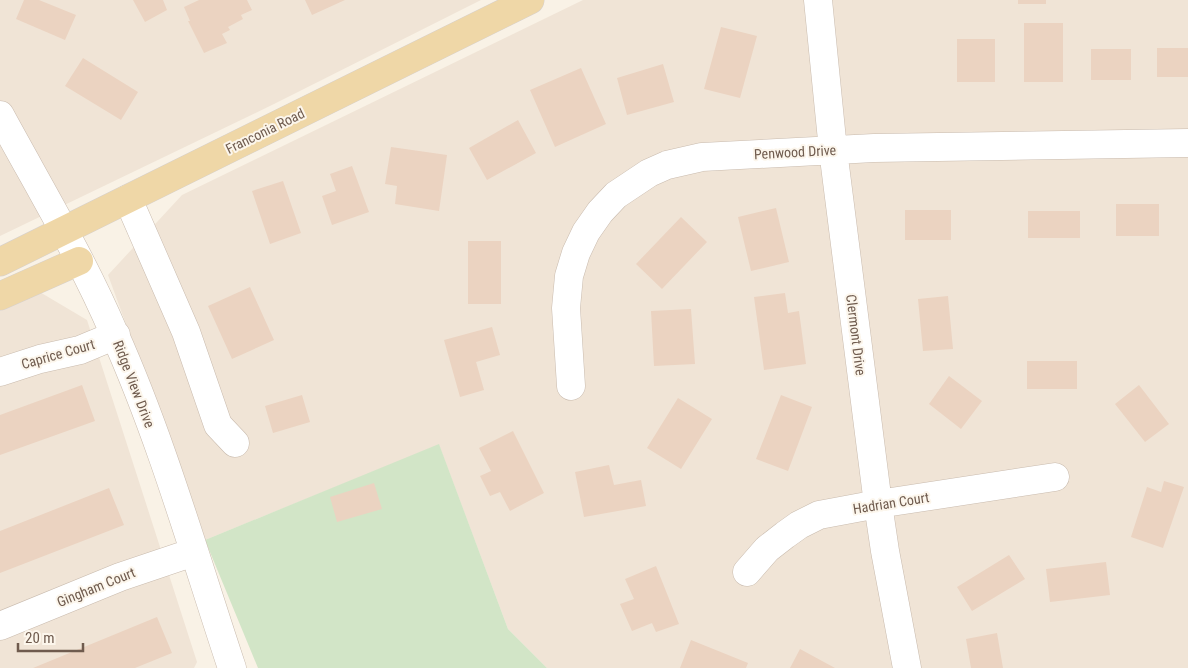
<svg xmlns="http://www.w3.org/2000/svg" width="1188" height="668" font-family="'Roboto Condensed',sans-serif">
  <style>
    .residential { fill: #f0e4d6 }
    .green { fill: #d2e5c7 }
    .building { fill: #ebd3c1 }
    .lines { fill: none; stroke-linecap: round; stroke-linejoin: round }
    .minor-casing { stroke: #c9bbae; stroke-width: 29 }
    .major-casing { stroke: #d7d1cd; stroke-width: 29 }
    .minor { stroke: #fff; stroke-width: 28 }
    .major { stroke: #efd7a7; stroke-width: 28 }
    .labels { text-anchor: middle; stroke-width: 4; stroke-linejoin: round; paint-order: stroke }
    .street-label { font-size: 14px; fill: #6f5b4e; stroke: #fcf6ec }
  </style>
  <rect width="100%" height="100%" fill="#f9f2e6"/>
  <path class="residential" d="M0 0H481L274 104 0 236Z
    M583 0H1188V668H547L508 629 439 445 205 540 108 275 182 195Z
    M33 288 87 320 197 662 194 668H0V307Z"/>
  <path class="green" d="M439 444 508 629 547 668H258L205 540Z"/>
  <path class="building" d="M24 0H39L76 15 65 40 16 19Z
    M133 0H163L167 10 145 22Z
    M199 0H247L252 10 241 15 243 19 228 27 230 30 222 34 227 43 204 53 188 21H190L184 7Z
    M305 0H345L312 15Z
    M1018 0H1046V4H1018Z
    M1024 23H1063V82H1024Z
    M721 27 757 36 740 98 704 89Z
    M957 39H995V82H957Z
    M1157 48H1188V77H1157Z
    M1091 49H1131V80H1091Z
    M83 58 138 92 121 120 65 86Z
    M663 64 674 102 627 115 617 78Z
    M581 68 606 124 555 147 530 90Z
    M518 120 536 153 487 180 469 148Z
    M391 147 447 155 439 211 395 204 397 186 385 184Z
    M352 166 369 212 332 225 322 196 336 191 330 174Z
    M283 181 301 233 270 244 252 191Z
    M1116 204H1159V236H1116Z
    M776 208 789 262 751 271 738 217Z
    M905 210H951V240H905Z
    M1028 211H1080V238H1028Z
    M681 217 707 242 662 289 636 264Z
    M468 241H501V304H468Z
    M250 287 274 340 232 359 208 306Z
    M785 293 788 313 799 311 806 364 764 370 754 297Z
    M948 296 953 349 923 351 918 299Z
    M691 309 695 364 654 366 651 311Z
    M492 327 500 355 476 362 484 390 460 397 444 340Z
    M1027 361H1077V389H1027Z
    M949 376 982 401 961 429 929 404Z
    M82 385 95 421 0 455V415Z
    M1139 385 1169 424 1145 442 1115 404Z
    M302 395 310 422 273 433 265 406Z
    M781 395 812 407 788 471 756 459Z
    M678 398 712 419 681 469 647 448Z
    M513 431 544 493 510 511 500 492 490 496 480 476 491 471 479 448Z
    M609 465 614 485 641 480 646 506 584 517 575 472Z
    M1164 481 1184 487 1163 548 1131 537 1147 487 1161 492Z
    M374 483 382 509 337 522 330 497Z
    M109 488 124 525 0 573V531Z
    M1009 555 1025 579 972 611 957 587Z
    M1106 562 1110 595 1050 602 1046 569Z
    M656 566 679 624 656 632 652 623 632 631 620 604 634 599 625 579Z
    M157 617 172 653 135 668H33Z
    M997 633 1003 668H971L966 639Z
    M691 640 748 663 746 668H680Z
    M800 649 835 668H790Z"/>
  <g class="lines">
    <g class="minor-casing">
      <path id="minor" d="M818 0 833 150 878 504 885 551 907 668
        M0 115C39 187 82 258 114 333 162 440 195 557 232 668
        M128 199 186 332 218 425 235 443
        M0 372 40 359 80 350 116 335
        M571 386 566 308 569 276 576 253 586 232 600 212 616 195 649 173 667 165 702 157 874 148 1188 143
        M747 572 767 549 785 535 799 525 819 515 878 504 1055 477
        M0 626 120 577 194 552"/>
    </g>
    <g class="major-casing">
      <path id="major" d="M0 262 530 0
        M0 296 79 261"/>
    </g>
    <use href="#minor" class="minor"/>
    <use href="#major" class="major"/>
  </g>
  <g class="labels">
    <g class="street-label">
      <text transform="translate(265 131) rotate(-26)" y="5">Franconia Road</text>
      <text transform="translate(795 152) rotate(-3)" y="5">Penwood Drive</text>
      <text transform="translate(856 335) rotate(83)" y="5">Clermont Drive</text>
      <text transform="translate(58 354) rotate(-16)" y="5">Caprice Court</text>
      <text transform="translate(134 384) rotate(69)" y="5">Ridge View Drive</text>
      <text transform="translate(891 503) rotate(-9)" y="5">Hadrian Court</text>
      <text transform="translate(96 587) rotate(-22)" y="5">Gingham Court</text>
    </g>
  </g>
  <path d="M18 643v8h65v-8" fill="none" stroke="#6f5b4e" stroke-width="2.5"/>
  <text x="25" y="643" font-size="15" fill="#6f5b4e" stroke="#fcf6ec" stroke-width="4" paint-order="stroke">20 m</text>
</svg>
